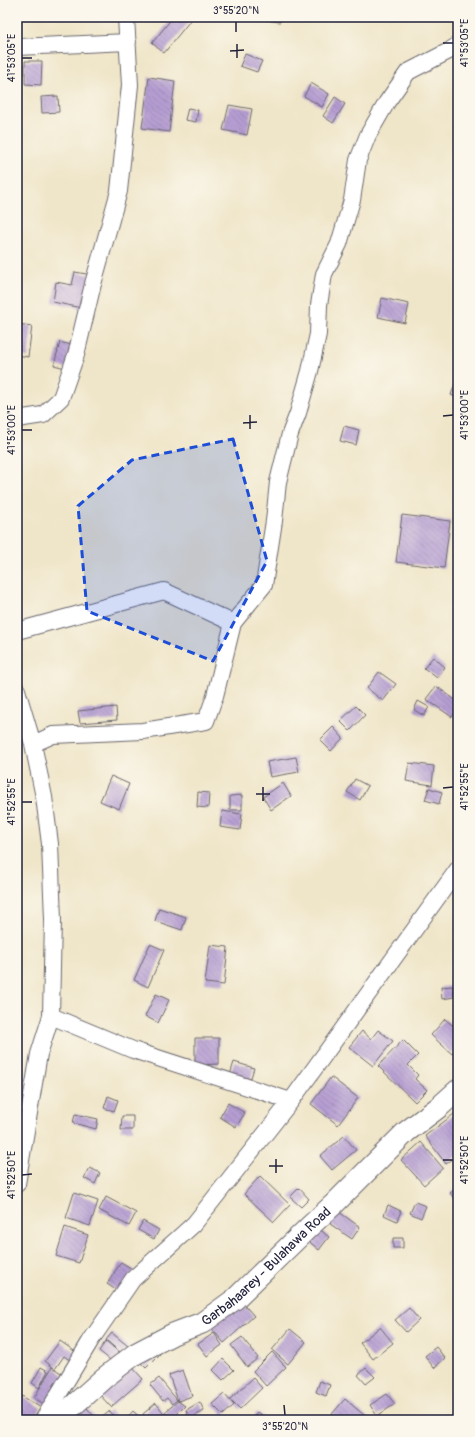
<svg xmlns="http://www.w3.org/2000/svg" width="475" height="1437" font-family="Pangolin,sans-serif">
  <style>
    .building { fill: url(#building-back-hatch) }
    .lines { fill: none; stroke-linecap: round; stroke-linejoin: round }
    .minor-casing { stroke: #6a666c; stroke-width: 18 }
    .major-casing { stroke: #6a666c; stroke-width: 23 }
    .minor { stroke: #fff; stroke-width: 16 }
    .major { stroke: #fff; stroke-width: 21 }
    .marked { fill: #1d4ed8; fill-opacity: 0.2; stroke: #1d4ed8; stroke-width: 3; stroke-dasharray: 8 5; stroke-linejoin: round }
    .ticks { fill: none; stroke: #22223b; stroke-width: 1.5 }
    .labels { text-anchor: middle; stroke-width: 3; stroke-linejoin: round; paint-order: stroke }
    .street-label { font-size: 14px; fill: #22223b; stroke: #fbf7ec }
    .neatline { fill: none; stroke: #22223b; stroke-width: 1.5 }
    .ticks-label { font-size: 10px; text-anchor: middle; fill: #22223b }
  </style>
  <defs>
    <pattern id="building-back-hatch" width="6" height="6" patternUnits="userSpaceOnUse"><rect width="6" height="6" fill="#b59dd2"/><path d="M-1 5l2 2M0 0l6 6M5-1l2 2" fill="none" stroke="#9380ac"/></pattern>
  </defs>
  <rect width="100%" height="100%" fill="#fbf7ec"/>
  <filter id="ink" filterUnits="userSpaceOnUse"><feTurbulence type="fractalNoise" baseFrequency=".025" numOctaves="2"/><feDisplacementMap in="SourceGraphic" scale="8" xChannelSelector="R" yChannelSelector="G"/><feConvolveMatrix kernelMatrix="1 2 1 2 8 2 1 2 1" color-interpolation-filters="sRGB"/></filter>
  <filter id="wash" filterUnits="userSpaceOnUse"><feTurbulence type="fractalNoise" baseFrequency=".012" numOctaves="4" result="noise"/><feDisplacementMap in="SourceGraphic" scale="16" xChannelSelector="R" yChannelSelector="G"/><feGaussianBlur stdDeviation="0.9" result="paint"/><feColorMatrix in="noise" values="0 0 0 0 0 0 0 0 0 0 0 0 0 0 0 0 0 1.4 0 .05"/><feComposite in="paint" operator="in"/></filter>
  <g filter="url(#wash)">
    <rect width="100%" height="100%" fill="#efe5c8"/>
    <g id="blocks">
      <path class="building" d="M173 17H193L164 53 152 43Z
        M267 17H281L280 22 266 20Z
        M245 54 262 61 257 72 240 66Z
        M25 61H42L41 85 25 84Z
        M149 77 175 81 169 132 142 128Z
        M311 83 329 94 322 107 304 96Z
        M58 96 59 112 42 113 41 97Z
        M335 97 345 104 333 123 323 116Z
        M229 105 252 109 247 135 223 130Z
        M188 108 198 110 196 122 185 120Z
        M75 272 92 275 86 309 53 302 56 282 72 285Z
        M382 298 409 304 405 323 378 317Z
        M17 324 32 326 28 357 17 355Z
        M60 342 75 346 69 369 54 365Z
        M458 376V398L451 395Z
        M344 426 359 430 356 445 340 441Z
        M402 515 450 521 444 568 396 562Z
        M433 657 445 667 437 678 424 668Z
        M379 672 396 684 383 701 367 688Z
        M436 686 458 702V708L452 717 426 699Z
        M418 701 429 707 424 716 414 710Z
        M356 706 365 715 350 731 340 721Z
        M116 707 117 720 80 723 78 711Z
        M333 727 343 738 331 751 320 740Z
        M296 757 299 772 270 777 267 762Z
        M409 763 434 766 432 785 406 781Z
        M111 776 129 784 119 809 100 801Z
        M355 779 368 786 360 800 347 792Z
        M283 783 291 796 271 810 263 797Z
        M429 788 442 792 439 804 425 800Z
        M198 792 209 793 208 808 197 807Z
        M242 795V810H230V796Z
        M222 811 242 814 240 830 220 827Z
        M159 908 186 917 182 930 155 921Z
        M150 944 164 950 148 987 134 980Z
        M210 945 228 947 224 985 205 983Z
        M453 986 454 997 442 999 441 987Z
        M156 994 169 1000 158 1023 145 1016Z
        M445 1019 458 1030V1047L452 1054 431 1035Z
        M378 1030 393 1041 373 1066 349 1047 362 1031 371 1039Z
        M195 1038H219V1064L195 1065Z
        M403 1040 418 1055 408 1065 418 1075 415 1079 427 1090 415 1102 378 1066Z
        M234 1062 254 1068 250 1081 230 1075Z
        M331 1077 358 1098 338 1125 311 1104Z
        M108 1096 118 1100 114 1111 104 1108Z
        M228 1103 245 1113 236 1127 220 1117Z
        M458 1111V1155L446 1164 425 1136Z
        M75 1114 98 1119 96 1129 73 1123Z
        M122 1116H133V1130H121Z
        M344 1136 356 1150 332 1170 320 1156Z
        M421 1142 443 1168 424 1185 401 1160Z
        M90 1168 100 1173 95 1184 84 1178Z
        M260 1176 290 1205 274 1222 244 1194Z
        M458 1187V1203L450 1193Z
        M299 1188 309 1199 301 1207 290 1197Z
        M74 1193 98 1201 90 1226 66 1218Z
        M106 1197 136 1213 129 1226 99 1210Z
        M415 1202 426 1206 421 1218 410 1213Z
        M388 1205 401 1211 397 1221 384 1215Z
        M339 1212 360 1227 352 1239 330 1224Z
        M143 1221 159 1230 154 1239 138 1230Z
        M315 1225 329 1237 319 1250 305 1238Z
        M65 1227 88 1235 79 1263 56 1256Z
        M393 1238H403V1248H393Z
        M121 1262 134 1270 119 1292 107 1284Z
        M241 1301 254 1316 224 1343 211 1328Z
        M409 1308 419 1320 406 1332 395 1320Z
        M380 1327 393 1343 373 1359 360 1343Z
        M290 1329 306 1342 288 1364 272 1350Z
        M112 1333 128 1346 122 1354 106 1340Z
        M214 1333 222 1345 207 1356 198 1344Z
        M242 1337 258 1358 247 1367 231 1345Z
        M60 1341 77 1353 71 1361 64 1356 55 1369 45 1361Z
        M106 1341 121 1354 114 1363 99 1351Z
        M152 1346 160 1354 146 1368 138 1360Z
        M436 1347 445 1358 434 1368 425 1356Z
        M272 1352 286 1367 266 1386 253 1371Z
        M223 1359 234 1370 223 1380 213 1370Z
        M131 1366 143 1379 111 1407 99 1394Z
        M41 1367 48 1371 39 1388 32 1383Z
        M52 1367 64 1375 47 1406 34 1398Z
        M366 1368 375 1377 366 1384 358 1375Z
        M183 1370 192 1396 178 1401 169 1375Z
        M159 1378 177 1400 172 1404 167 1398 163 1401 150 1385Z
        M253 1378 262 1388 240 1409 230 1399Z
        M320 1381 330 1385 326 1396 316 1392Z
        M224 1394 234 1405 223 1415 212 1404Z
        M387 1394 395 1404 377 1416 370 1405Z
        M22 1396 41 1408 34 1420H17V1404Z
        M345 1399 370 1420H339L332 1414Z
        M178 1401 185 1406 171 1420H163L169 1414 167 1415 165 1412Z
        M200 1402 204 1411 189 1419 186 1410Z
        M83 1403 97 1420H78L72 1413Z
        M156 1403 166 1416 161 1420H148L143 1414Z
        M110 1411 117 1420H102L101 1418Z
        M133 1411 143 1420H125Z
        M257 1412 268 1420H251Z"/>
    </g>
  </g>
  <g filter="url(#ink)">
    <use href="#blocks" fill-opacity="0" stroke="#6a666c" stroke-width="1"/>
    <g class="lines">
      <g class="minor-casing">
        <path id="minor" d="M17 47 128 42
          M17 419 43 415 61 398 76 355 93 284 119 191 130 85 126 17
          M17 631 164 591 233 623
          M17 690 33 744 44 797 50 844 53 919 51 1016 39 1054 17 1184
          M33 744 53 735 143 731 206 721 215 696 233 623 264 585 274 521 278 482 290 434 298 413 310 371 318 334 319 305 324 274 339 244 352 200 358 160 368 135 387 102 408 72 449 51 458 45
          M51 1016 133 1050 291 1101
          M43 1420 91 1340 133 1279 194 1224 291 1101 458 869"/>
      </g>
      <g class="major-casing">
        <g id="major">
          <path id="s1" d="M57 1420 104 1378 135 1354 173 1334 202 1323 235 1299 309 1227 334 1204 406 1132 439 1107 458 1090"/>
        </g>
      </g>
      <use href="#minor" class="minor"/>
      <use href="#major" class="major"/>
    </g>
  </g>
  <path class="marked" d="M233 439 267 561 213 661 87 611 78 506 132 460Z"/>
  <path class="ticks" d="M236 22V32M443 43H453M237 44V58M230 51 244 50M22 58H32M250 415V429M443 416 453 415M243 423 257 422M22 430H32M263 787V801M443 788 453 787M256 794H270M22 802H32M276 1159V1173M443 1160H453M269 1166H283M22 1175 32 1174M284 1405 285 1415"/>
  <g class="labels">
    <g class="street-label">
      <text dy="5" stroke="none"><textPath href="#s1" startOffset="262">Garbahaarey - Bulahawa Road</textPath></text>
    </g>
  </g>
  <rect width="475" height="1437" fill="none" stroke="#fbf7ec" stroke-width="44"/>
  <rect x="22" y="22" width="431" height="1393" class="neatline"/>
  <g class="ticks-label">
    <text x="236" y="14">3°55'20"N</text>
    <text transform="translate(464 43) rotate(-90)" y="4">41°53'05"E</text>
    <text transform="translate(11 58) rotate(-90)" y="4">41°53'05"E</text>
    <text transform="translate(464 415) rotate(-90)" y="4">41°53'00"E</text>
    <text transform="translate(11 430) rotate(-90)" y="4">41°53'00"E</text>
    <text transform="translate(464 787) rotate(-90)" y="4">41°52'55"E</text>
    <text transform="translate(11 802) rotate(-90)" y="4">41°52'55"E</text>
    <text transform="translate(464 1160) rotate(-90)" y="4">41°52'50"E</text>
    <text transform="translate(11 1175) rotate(-90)" y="4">41°52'50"E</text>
    <text x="285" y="1430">3°55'20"N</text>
  </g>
</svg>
